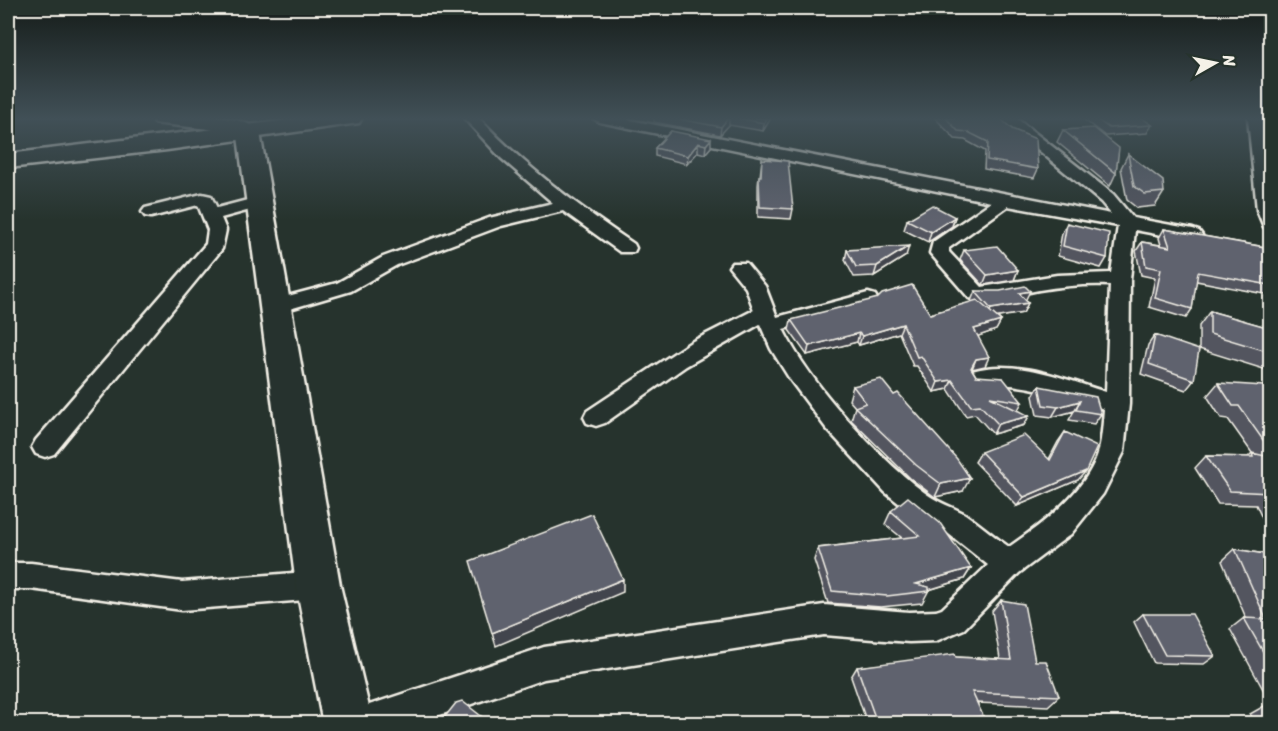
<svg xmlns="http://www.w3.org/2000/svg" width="1278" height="731" font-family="Sriracha,sans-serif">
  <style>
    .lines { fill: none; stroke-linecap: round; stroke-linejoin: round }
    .street-casing { stroke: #f4f1e8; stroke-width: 5 }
    .secondary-casing { stroke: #f4f1e8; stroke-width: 5 }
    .highway-casing { stroke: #f4f1e8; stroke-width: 5 }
    .street { fill: #26332d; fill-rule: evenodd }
    .secondary { fill: #26332d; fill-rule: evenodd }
    .highway { fill: #26332d; fill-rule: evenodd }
    .wall { fill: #52545f; stroke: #f4f1e8; stroke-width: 1.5 }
    .shaded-wall { fill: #42454d; stroke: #f4f1e8; stroke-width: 1.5 }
    .building { fill: #5f626e; stroke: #f4f1e8; stroke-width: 1.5 }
  </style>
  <rect width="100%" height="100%" fill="#26332d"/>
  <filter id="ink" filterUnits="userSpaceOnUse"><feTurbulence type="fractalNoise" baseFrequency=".0167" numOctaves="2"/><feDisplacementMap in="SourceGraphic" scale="12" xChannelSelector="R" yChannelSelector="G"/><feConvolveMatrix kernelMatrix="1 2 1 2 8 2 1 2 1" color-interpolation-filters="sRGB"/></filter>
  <g filter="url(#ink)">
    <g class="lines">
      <g class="street-casing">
        <path id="street" d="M464 118H479C525 167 578 206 634 244L636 248 634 252H620L563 211 501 226 397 265 351 291 276 313 269 311 266 306 269 301 337 283 383 257 489 218 553 203 501 158Z
          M593 118H620L1111 214 1101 202 1000 118H1016L1113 194 1133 218 1193 229 1199 231 1202 235 1199 239 1193 241 1135 230 1130 280 1129 404 1124 452 1103 494 1071 534 1019 573 964 629 936 641 909 642 824 635 544 679 414 724H346L351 712 363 707 544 647 824 605 909 612 936 611 942 609 988 565 945 531 911 513 885 492 826 428 791 381 771 349 760 324 686 366 605 423 596 426 587 423 584 417 587 411 691 342 754 310 746 288 729 267 732 263H746L765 286 777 317 868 293 875 295 878 300 875 305 783 329C810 384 878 459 928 495 939 503 953 507 965 514 980 524 994 537 1009 547 1041 525 1088 491 1099 450 1102 437 1103 422 1104 409 1076 400 1048 390 1018 386 1003 383 987 387 972 383L969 377 972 371C1015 358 1065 379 1106 392L1110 285C1086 284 1062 286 1039 290 1015 294 993 304 969 298L930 253 933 242 991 202 600 122ZM1008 206 1118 226 1111 273 1057 275 982 287 949 252V248Z
          M1248 118H1262L1270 178V228L1264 227 1257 210Z
          M202 194 211 196 217 208 259 197 265 198 268 202 265 206 221 218 226 230 222 249 54 454 45 457 36 454 32 447 36 440 206 244 208 230 198 205 151 217 145 216 142 212 145 208Z
          M8 563H31L182 582 318 571 328 575 333 585 328 595 318 599 182 610 31 589H8Z"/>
      </g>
      <g class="secondary-casing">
        <path id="secondary" d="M153 118C178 118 244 110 260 133L340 585 373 724H323L296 585 238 136 227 131 163 124 155 123Z"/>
      </g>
      <g class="highway-casing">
        <path id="highway" d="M305 118H362L359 123 351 124 167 150 8 168V154Z"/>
      </g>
      <use href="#street" class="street"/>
      <use href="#secondary" class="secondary"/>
      <use href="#highway" class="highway"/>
    </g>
    <path class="wall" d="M654 118H771L763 131 729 125 720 135 654 122Z
      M935 118H1000L1038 169 1034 178 984 169 985 151 965 140 955 139Z
      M1082 118H1142L1152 125 1147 133 1105 136Z
      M1063 130 1116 173 1110 186 1057 142Z
      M671 131 711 147 705 154 698 152 687 164 655 156V148Z
      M1128 154 1164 192 1155 206 1137 208 1127 200 1121 168Z
      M762 159 793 209 791 219 758 217V185L759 176H760Z
      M955 217 952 226 928 242 904 230 907 220Z
      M1067 223 1107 258 1101 268 1058 256 1062 233Z
      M1164 229 1270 248V295L1196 281 1192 309 1186 318 1149 307 1155 278 1141 275 1136 251 1142 242 1161 245 1159 238Z
      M847 250 906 256 874 276 854 277 845 260Z
      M964 250 1018 270 1014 280 983 285 960 260Z
      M975 291 1026 300 1028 303 1023 313 997 317 1001 321 996 330 978 336 985 366 972 369 976 376 1022 402 1018 410 1029 416 1024 425 993 434 975 414 966 416 948 389 934 392 917 366H913L899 333 859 345 857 342 807 355 789 330 791 320 930 314 972 302 971 301Z
      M1210 311 1270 328V371L1199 349V326Z
      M1155 335 1194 380 1186 390 1141 374 1148 345Z
      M1218 383 1270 396V523L1264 522 1256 505 1218 504 1195 468 1206 456 1248 457 1252 453 1228 419 1221 418 1207 396Z
      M853 386 963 491 935 497 910 478 851 420 855 407 849 400Z
      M1039 386 1101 414 1094 424 1069 420 1074 411 1052 417 1037 415 1033 396Z
      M1065 432 1078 480 1017 506 975 462 981 452 1049 459 1058 442Z
      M891 511 971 568 964 579 929 590 922 603 881 607 828 603 814 560 818 548 902 538 885 524Z
      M1235 549 1270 555V702L1230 629 1244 618H1246L1222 561Z
      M1001 600 1035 661 1059 696 1048 706 977 703 983 716 976 723H867L851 677 857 667 956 657 1000 659 992 611Z
      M1143 614 1215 656 1204 664 1154 663 1134 622Z
      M1270 704V723H1256L1250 714 1266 705Z"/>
    <path class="shaded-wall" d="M728 118H729V125L720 135 721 127Z
      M767 118H771L763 131 764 123Z
      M711 139V147L705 154 706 145Z
      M698 143V152L687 164 688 156Z
      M955 217 952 226 928 242 931 232Z
      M909 246 906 256 874 276 877 266Z
      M1018 270 1014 280 983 285 987 275Z
      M1030 291 1025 301 1019 293Z
      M1028 303 1023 313 987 319 991 309Z
      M1001 321 996 330 970 339 974 329Z
      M903 324 899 333 859 345 862 336Z
      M859 333 857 342 807 355 809 346Z
      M989 357 985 366 972 369 976 359Z
      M952 380 948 389 934 392 938 382Z
      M1080 401 1074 411 1052 417 1058 407Z
      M1029 416 1024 425 993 434 998 424Z
      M1086 471 1078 480 1017 506 1024 497Z
      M970 478 963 491 935 497 941 484Z
      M971 568 964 579 925 591 916 584Z
      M623 579V592L496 646 492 633Z"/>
    <path class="building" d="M673 118H728L721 127Z
      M737 118H767L764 123Z
      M946 118H1000L1012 129 1036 139 1038 169 987 160 988 142 968 132 958 131Z
      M1095 118H1142L1152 125 1109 128Z
      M1094 128 1119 148 1116 173 1063 130Z
      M671 131 711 139 706 145 698 143 688 156 655 148Z
      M1128 154 1163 181 1164 192 1145 194 1134 186Z
      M762 159 788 161 793 209 760 207 759 176H761Z
      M932 205 955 217 931 232 907 220Z
      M1067 223 1109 233 1107 258 1063 246Z
      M1164 229 1270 248V285L1198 272 1192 309 1155 298 1161 269 1146 266 1142 242 1170 247Z
      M909 246 877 266 856 267 847 250Z
      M997 246 1018 270 987 275 964 250Z
      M912 285 930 314 977 300 1001 321 974 329 989 357 976 359 971 368 976 376 1003 378 1022 402 990 397 1029 416 998 424 980 405 971 406 952 380 938 382 921 356 917 357 903 324 862 336 859 333 809 346 791 320 878 298 882 294Z
      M1025 286 1030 291 1019 293 1028 303 991 309 975 291H1000Z
      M1210 311 1270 328V352L1210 334Z
      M1155 335 1199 350 1194 380 1149 364Z
      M881 379 894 395 898 393 957 459 970 478 941 484 916 465 855 407 866 403 853 386Z
      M1218 383 1264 386 1270 396V450L1239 406H1233Z
      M1039 386 1096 397 1101 414 1076 410 1080 401 1058 407 1043 405Z
      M1065 432 1097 447 1086 471 1024 497 981 452 1024 435 1050 460Z
      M1252 453 1270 457V494V493L1230 491 1206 456 1253 457Z
      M908 497 940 523 971 568 916 584 929 587V591L887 596 832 591 818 548 920 536 891 511Z
      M592 514 623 579 492 633 470 561Z
      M1235 549 1270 555V664L1244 618 1266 619Z
      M1001 600 1024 604 1035 661H1046L1059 696 972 692 983 716 935 723H877L857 667 955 654 956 657 1011 660Z
      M1143 614H1192L1215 656 1165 655Z
      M462 701 490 723H440L456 703Z
      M1270 704V711L1266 705Z"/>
  </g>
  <linearGradient id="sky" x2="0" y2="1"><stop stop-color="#151c19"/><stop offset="0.54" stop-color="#415057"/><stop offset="1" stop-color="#415057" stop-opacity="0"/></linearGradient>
  <rect width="1278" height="220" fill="url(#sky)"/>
  <rect width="1278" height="731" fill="none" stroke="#26332d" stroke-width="30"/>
  <rect x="15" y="15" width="1248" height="701" fill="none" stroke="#f4f1e8" stroke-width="2" filter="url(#ink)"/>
  <g transform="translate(1215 63) rotate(81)" stroke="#26332d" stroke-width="4.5" paint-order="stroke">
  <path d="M0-4.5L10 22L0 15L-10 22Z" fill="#f4f1e8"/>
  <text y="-9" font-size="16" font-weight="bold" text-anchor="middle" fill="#f4f1e8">N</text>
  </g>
</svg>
